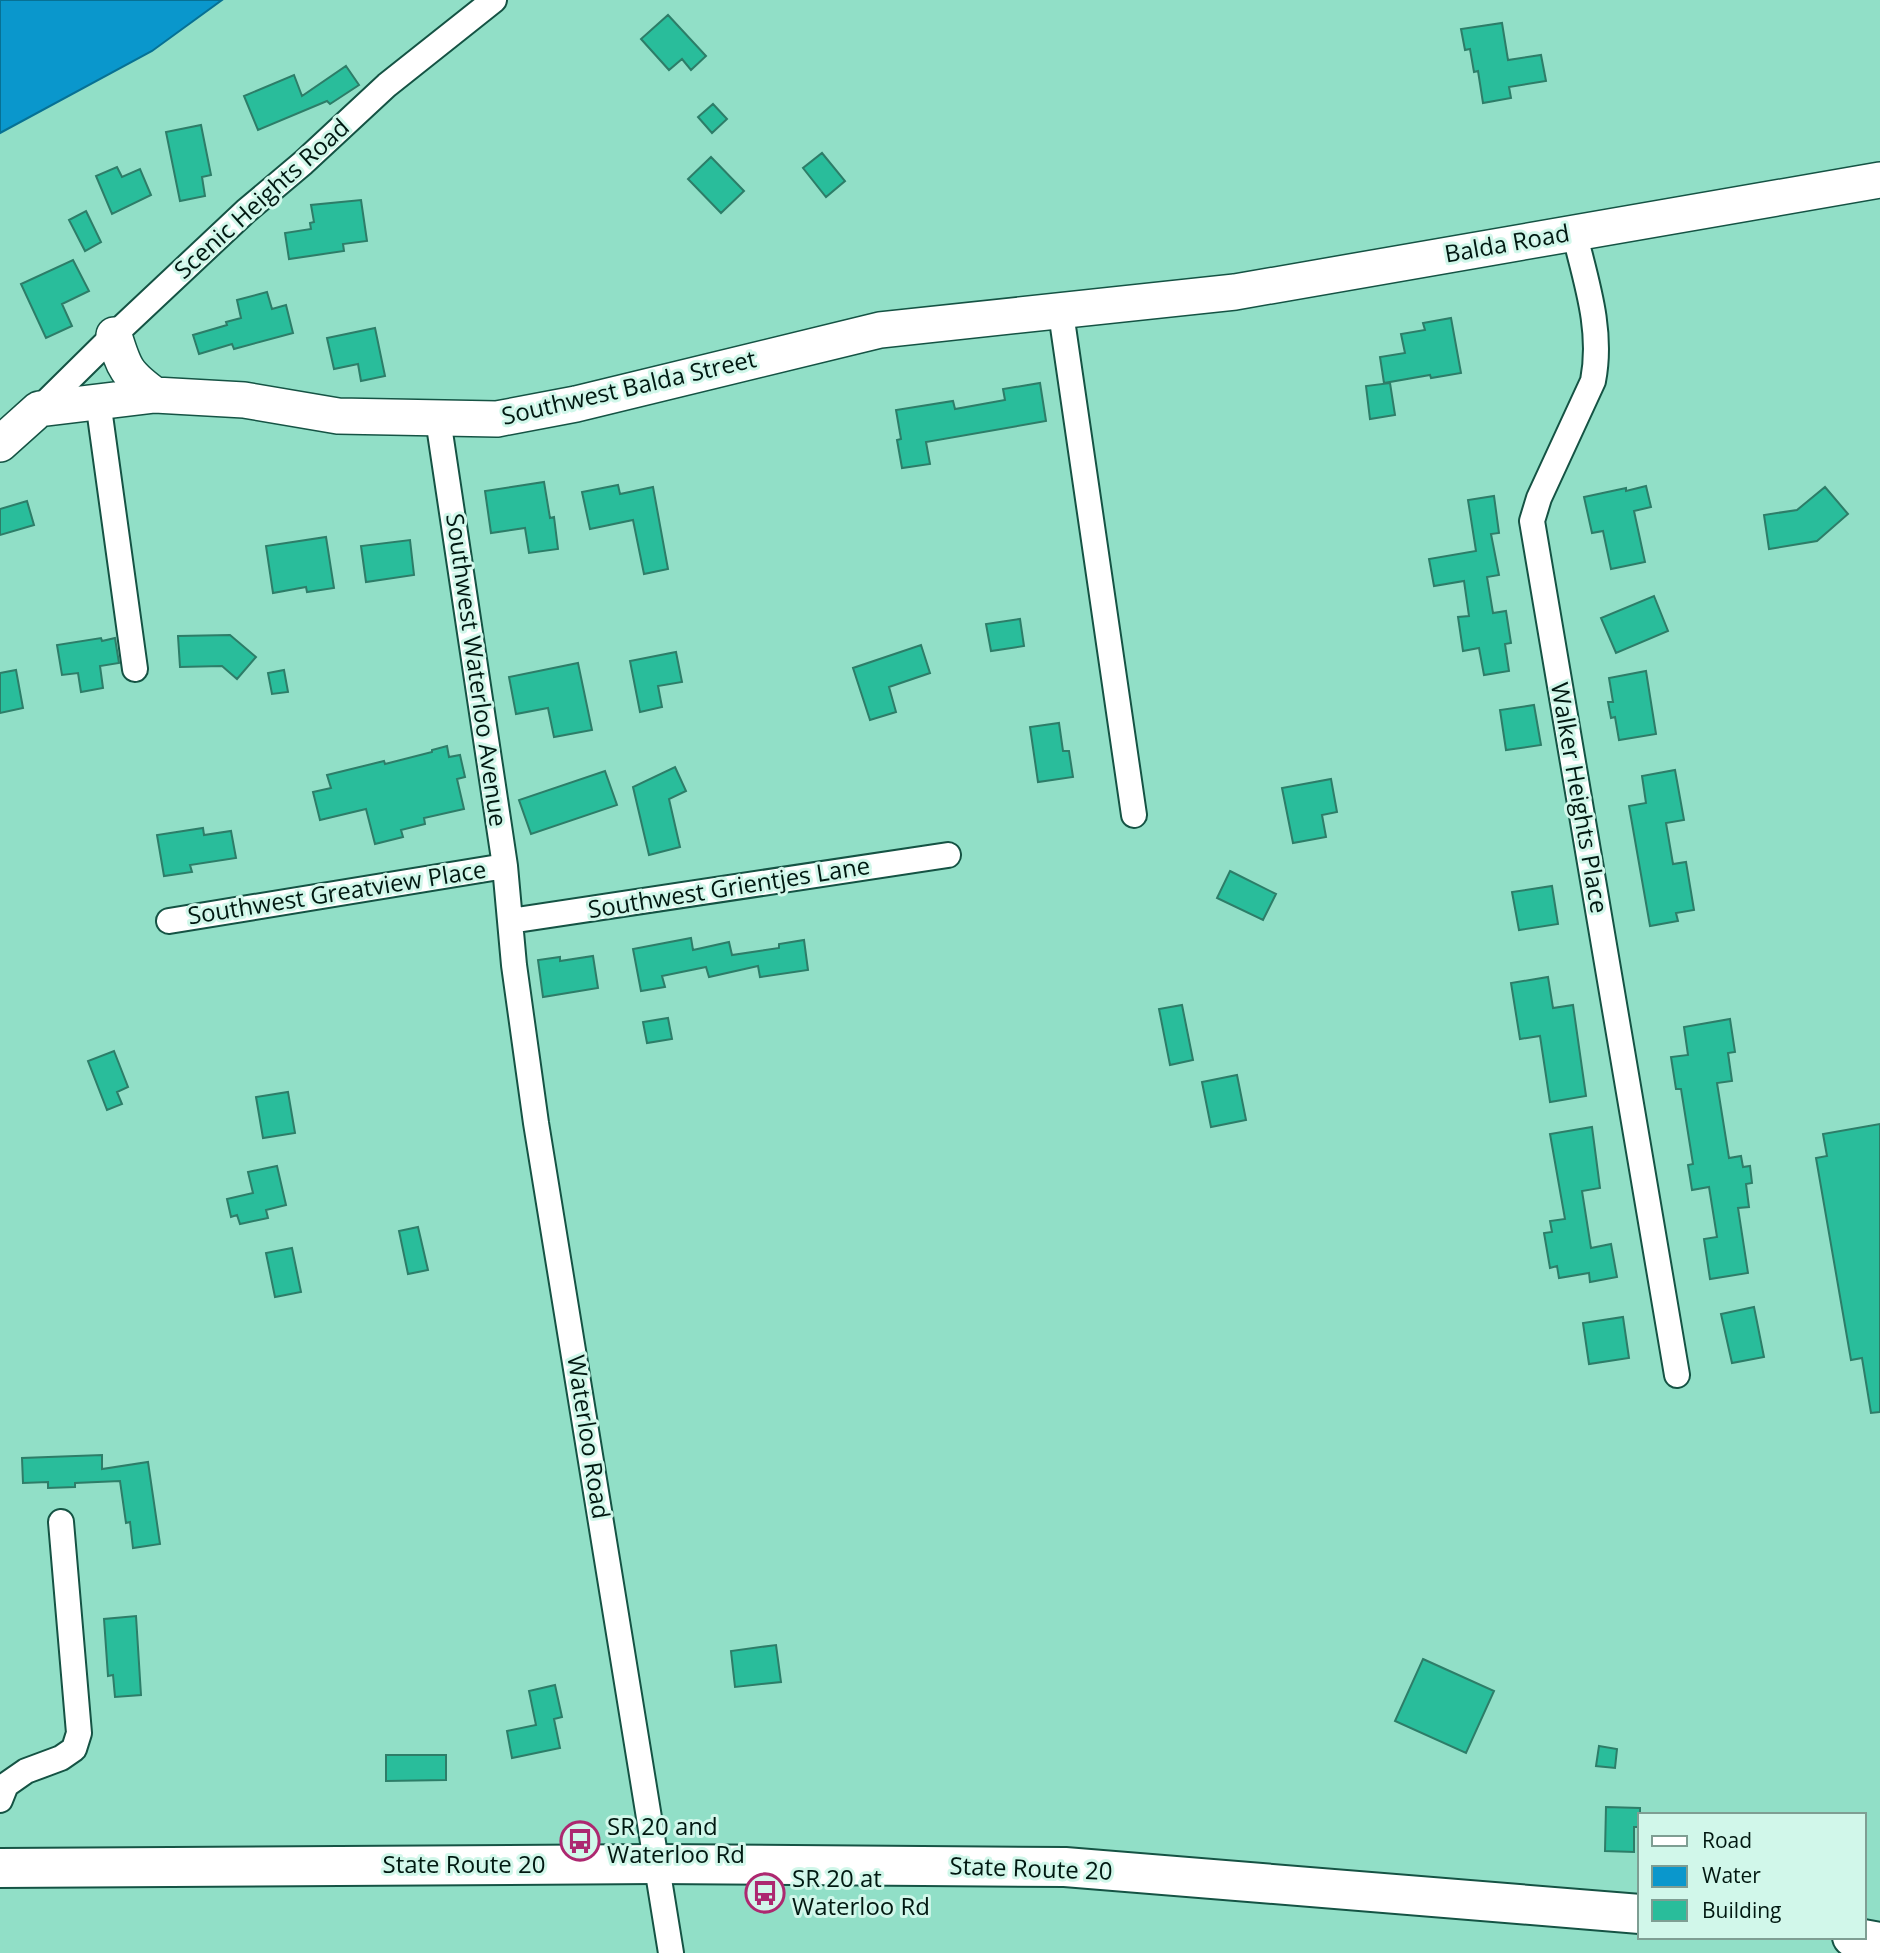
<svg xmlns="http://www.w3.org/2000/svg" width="1880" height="1953" font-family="'Open Sans',sans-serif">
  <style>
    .water { fill: #0a97cc; stroke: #077194; stroke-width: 2 }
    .building { fill: #29bd9b; stroke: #2d7d68; stroke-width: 2 }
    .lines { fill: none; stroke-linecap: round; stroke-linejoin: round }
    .street-casing { stroke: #155344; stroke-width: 28 }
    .secondary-casing { stroke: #155344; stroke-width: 38 }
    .primary-casing { stroke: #155344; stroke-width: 42 }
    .street { stroke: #fff; stroke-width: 24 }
    .secondary { stroke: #fff; stroke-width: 35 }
    .primary { stroke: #fff; stroke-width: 38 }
    .labels { text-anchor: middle; stroke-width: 6; stroke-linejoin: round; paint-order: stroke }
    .street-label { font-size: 24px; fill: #011811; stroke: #d1f7ea }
    .poi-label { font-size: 24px; fill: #011811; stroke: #d1f7ea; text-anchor: start }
  </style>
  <rect width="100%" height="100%" fill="#91dfc7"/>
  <path class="water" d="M0 0H222L152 51 0 133Z"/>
  <path class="building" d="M668 15 706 56 691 70 682 59 669 70 641 39Z
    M1502 23 1508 60 1541 55 1546 81 1509 87 1511 98 1483 103 1478 71 1474 72 1470 49 1465 50 1461 29Z
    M346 66 359 85 330 104 327 101 258 130 244 96 294 75 302 96Z
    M713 104 727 119 712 133 698 117Z
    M201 125 211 175 202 177 205 196 180 201 166 132Z
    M822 153 845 181 826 197 803 168Z
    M711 157 744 191 721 213 688 179Z
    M117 167 122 177 140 169 151 195 112 214 96 176Z
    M361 200 367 241 343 244 344 251 289 259 285 233 311 229 310 223 314 222 311 205Z
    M86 211 101 242 85 251 69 220Z
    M73 260 89 291 62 304 72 326 46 338 21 284Z
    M267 292 272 309 286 305 293 333 234 349 232 344 199 354 193 335 227 325 226 322 241 318 237 300Z
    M1451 318 1461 373 1431 378 1430 375 1384 383 1380 357 1405 353 1401 334 1425 330 1423 323Z
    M375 328 385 376 361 381 358 364 334 369 327 338Z
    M1040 383 1046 421 926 442 930 464 902 468 897 440 901 439 896 410 953 401 955 409 1005 400 1003 389Z
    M1390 383 1395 415 1370 419 1366 386Z
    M544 482 550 518 554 517 558 549 529 553 525 528 491 533 485 491Z
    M618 485 620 494 653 487 668 569 644 574 633 520 590 529 582 492Z
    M1646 486 1651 507 1634 511 1645 562 1611 569 1603 531 1592 533 1584 497 1626 488V491Z
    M1825 487 1848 514 1817 541 1769 549 1764 515 1797 510Z
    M1494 496 1499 533 1491 534 1499 575 1487 577 1493 613 1506 611 1511 643 1505 644 1509 671 1484 675 1479 648 1463 651 1458 617 1469 616 1464 581 1434 586 1429 559 1476 551 1468 500Z
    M27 501 34 525 0 535V509Z
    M326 537 334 588 307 592 306 587 273 593 266 546Z
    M410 540 414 575 366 582 361 546Z
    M1654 596 1668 631 1616 653 1601 618Z
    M1020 619 1024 646 991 651 986 624Z
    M230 635 256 657 237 679 222 666 180 667 178 636Z
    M101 638 102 641 115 638 119 663 100 666 103 688 81 692 78 673 62 675 57 645Z
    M921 645 930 673 889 687 896 712 870 720 853 668Z
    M676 652 682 682 658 686 662 707 640 712 630 661Z
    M578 663 592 730 554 737 548 708 516 714 509 677Z
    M16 670 23 708 0 713V673Z
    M284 670 288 692 272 694 268 673Z
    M1646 671 1656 734 1619 740 1615 717 1611 718 1608 702H1613L1609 678Z
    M1534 705 1541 745 1506 750 1500 710Z
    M1059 723 1063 751H1069L1073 777 1038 782 1030 727Z
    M447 746 449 757 460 755 465 777 457 779 464 809 424 818 425 824 401 830 403 837 375 844 366 809 320 820 313 792 331 788 327 775 384 761 385 764 432 752V750Z
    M675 767 686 791 669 799 680 847 649 855 633 787Z
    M1675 770 1684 820 1666 823 1673 864 1686 862 1694 910 1676 913 1678 921 1650 926 1629 806 1646 803 1642 776Z
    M605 771 617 805 531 834 519 800Z
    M1331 779 1337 812 1322 815 1326 837 1293 843 1282 788Z
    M203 828 204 835 231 831 236 858 190 865 192 872 164 876 157 835Z
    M1230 871 1276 894 1263 920 1217 898Z
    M1552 886 1558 924 1519 930 1512 892Z
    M691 938 693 950 729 942 732 955 779 948V944L804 940 808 970 760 977 758 966 709 977 706 967 662 976 665 987 641 991 633 949Z
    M593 956 598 988 543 997 538 960 560 957V961Z
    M1548 977 1553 1008 1573 1005 1586 1096 1550 1102 1540 1036 1520 1039 1511 983Z
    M1182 1005 1193 1060 1170 1065 1159 1009Z
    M668 1018 672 1039 647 1043 643 1022Z
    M1730 1019 1735 1052 1728 1053 1732 1081 1717 1083 1729 1158 1741 1156 1743 1167 1750 1166 1752 1183 1746 1184 1749 1207 1738 1208 1748 1273 1710 1279 1704 1239 1717 1237 1709 1187 1692 1190 1688 1165 1693 1164 1681 1089H1676L1671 1057 1688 1055 1684 1027Z
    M114 1051 128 1087 117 1092 122 1104 107 1110 88 1061Z
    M1237 1075 1246 1120 1211 1127 1202 1082Z
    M288 1092 295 1133 263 1138 256 1097Z
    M1880 1124V1412L1871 1413 1862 1358 1851 1360 1816 1158 1827 1156 1823 1134Z
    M1592 1127 1600 1188 1582 1191 1591 1248 1611 1244 1617 1277 1590 1282 1589 1273 1559 1278 1557 1266 1550 1268 1544 1233 1552 1232 1550 1221 1565 1219 1550 1134Z
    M277 1166 286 1205 266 1210 268 1218 240 1224 237 1215 231 1217 227 1199 253 1193 248 1172Z
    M418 1227 428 1270 408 1274 399 1231Z
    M292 1248 301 1292 275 1297 266 1253Z
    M1754 1307 1764 1357 1732 1363 1721 1314Z
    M1623 1317 1629 1358 1589 1364 1583 1323Z
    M102 1455V1469L148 1462 160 1544 133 1548 130 1522 126 1523 120 1481 75 1483V1487L48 1488V1482L23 1483 22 1458Z
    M136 1616 141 1695 115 1697 113 1675 108 1676 104 1619Z
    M776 1645 781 1682 735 1687 731 1651Z
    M1423 1659 1494 1691 1466 1753 1395 1721Z
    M555 1685 562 1717 554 1719 560 1748 512 1758 507 1731 536 1725 529 1691Z
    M1599 1746 1617 1749 1615 1768 1596 1766Z
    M386 1755H446V1780L386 1781Z
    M1606 1807 1640 1808V1827H1634V1852L1605 1851Z"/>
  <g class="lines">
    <g class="street-casing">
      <path id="street" d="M1574 232C1586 281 1603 330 1593 381L1539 498 1532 521 1677 1375
        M1061 313 1134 815
        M98 401 135 669
        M39 409 114 335 246 211 303 163 387 85 494 0
        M438 419 505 866 514 965 536 1123 671 1953
        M169 921 505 866
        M510 921 948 855
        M0 1800 6 1785 26 1771 61 1758 74 1749 79 1733 61 1522"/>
    </g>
    <g class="secondary-casing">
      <path id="secondary" d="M114 335C124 368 126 374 155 395
        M0 444 39 409 155 395 244 400 338 416 497 419 576 404 880 330 1235 292 1880 180"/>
    </g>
    <g class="primary-casing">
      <path id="primary" d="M0 1868 656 1864 1065 1867 1640 1914
        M1852 1937 1880 1942"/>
    </g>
    <use href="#street" class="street"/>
    <use href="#secondary" class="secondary"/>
    <use href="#primary" class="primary"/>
  </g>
  <defs>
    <g id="bus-ring" transform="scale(2.0125)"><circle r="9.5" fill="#d1f7ea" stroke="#ad2870" stroke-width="1.5"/><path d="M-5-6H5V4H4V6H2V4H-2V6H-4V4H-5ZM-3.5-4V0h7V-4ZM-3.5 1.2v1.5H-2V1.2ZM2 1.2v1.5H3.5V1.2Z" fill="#ad2870"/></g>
  </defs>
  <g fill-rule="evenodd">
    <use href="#bus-ring" x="580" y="1841"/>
    <use href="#bus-ring" x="765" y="1893"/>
  </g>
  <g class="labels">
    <g class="street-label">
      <text transform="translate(262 199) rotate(-42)" y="8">Scenic Heights Road</text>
      <text transform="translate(1507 244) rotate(-10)" y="8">Balda Road</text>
      <text transform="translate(629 388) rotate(-13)" y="8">Southwest Balda Street</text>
      <text transform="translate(476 670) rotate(82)" y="8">Southwest Waterloo Avenue</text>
      <text transform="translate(1579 798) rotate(80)" y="8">Walker Heights Place</text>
      <text transform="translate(729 888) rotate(-9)" y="8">Southwest Grientjes Lane</text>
      <text transform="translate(337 893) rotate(-9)" y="8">Southwest Greatview Place</text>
      <text transform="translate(588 1437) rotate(81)" y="8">Waterloo Road</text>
      <text x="464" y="1873">State Route 20</text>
      <text transform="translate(1031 1869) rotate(2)" y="8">State Route 20</text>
    </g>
    <g class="poi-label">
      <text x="607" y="1835">SR 20 and<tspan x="607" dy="28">Waterloo Rd</tspan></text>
      <text x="792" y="1887">SR 20 at<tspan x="792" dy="28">Waterloo Rd</tspan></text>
    </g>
  </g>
  <rect x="1638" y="1813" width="228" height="126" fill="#d1f7ea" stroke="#7e9e93" stroke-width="2"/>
  <rect x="1652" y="1836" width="35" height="10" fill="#ffffff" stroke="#7e9e93" stroke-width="2"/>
  <text x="1702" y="1848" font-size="21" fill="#011811">Road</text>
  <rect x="1652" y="1866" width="35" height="21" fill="#0a97cc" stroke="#7e9e93" stroke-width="2"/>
  <text x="1702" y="1883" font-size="21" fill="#011811">Water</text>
  <rect x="1652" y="1900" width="35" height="21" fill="#29bd9b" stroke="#7e9e93" stroke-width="2"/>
  <text x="1702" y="1918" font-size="21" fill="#011811">Building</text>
</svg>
